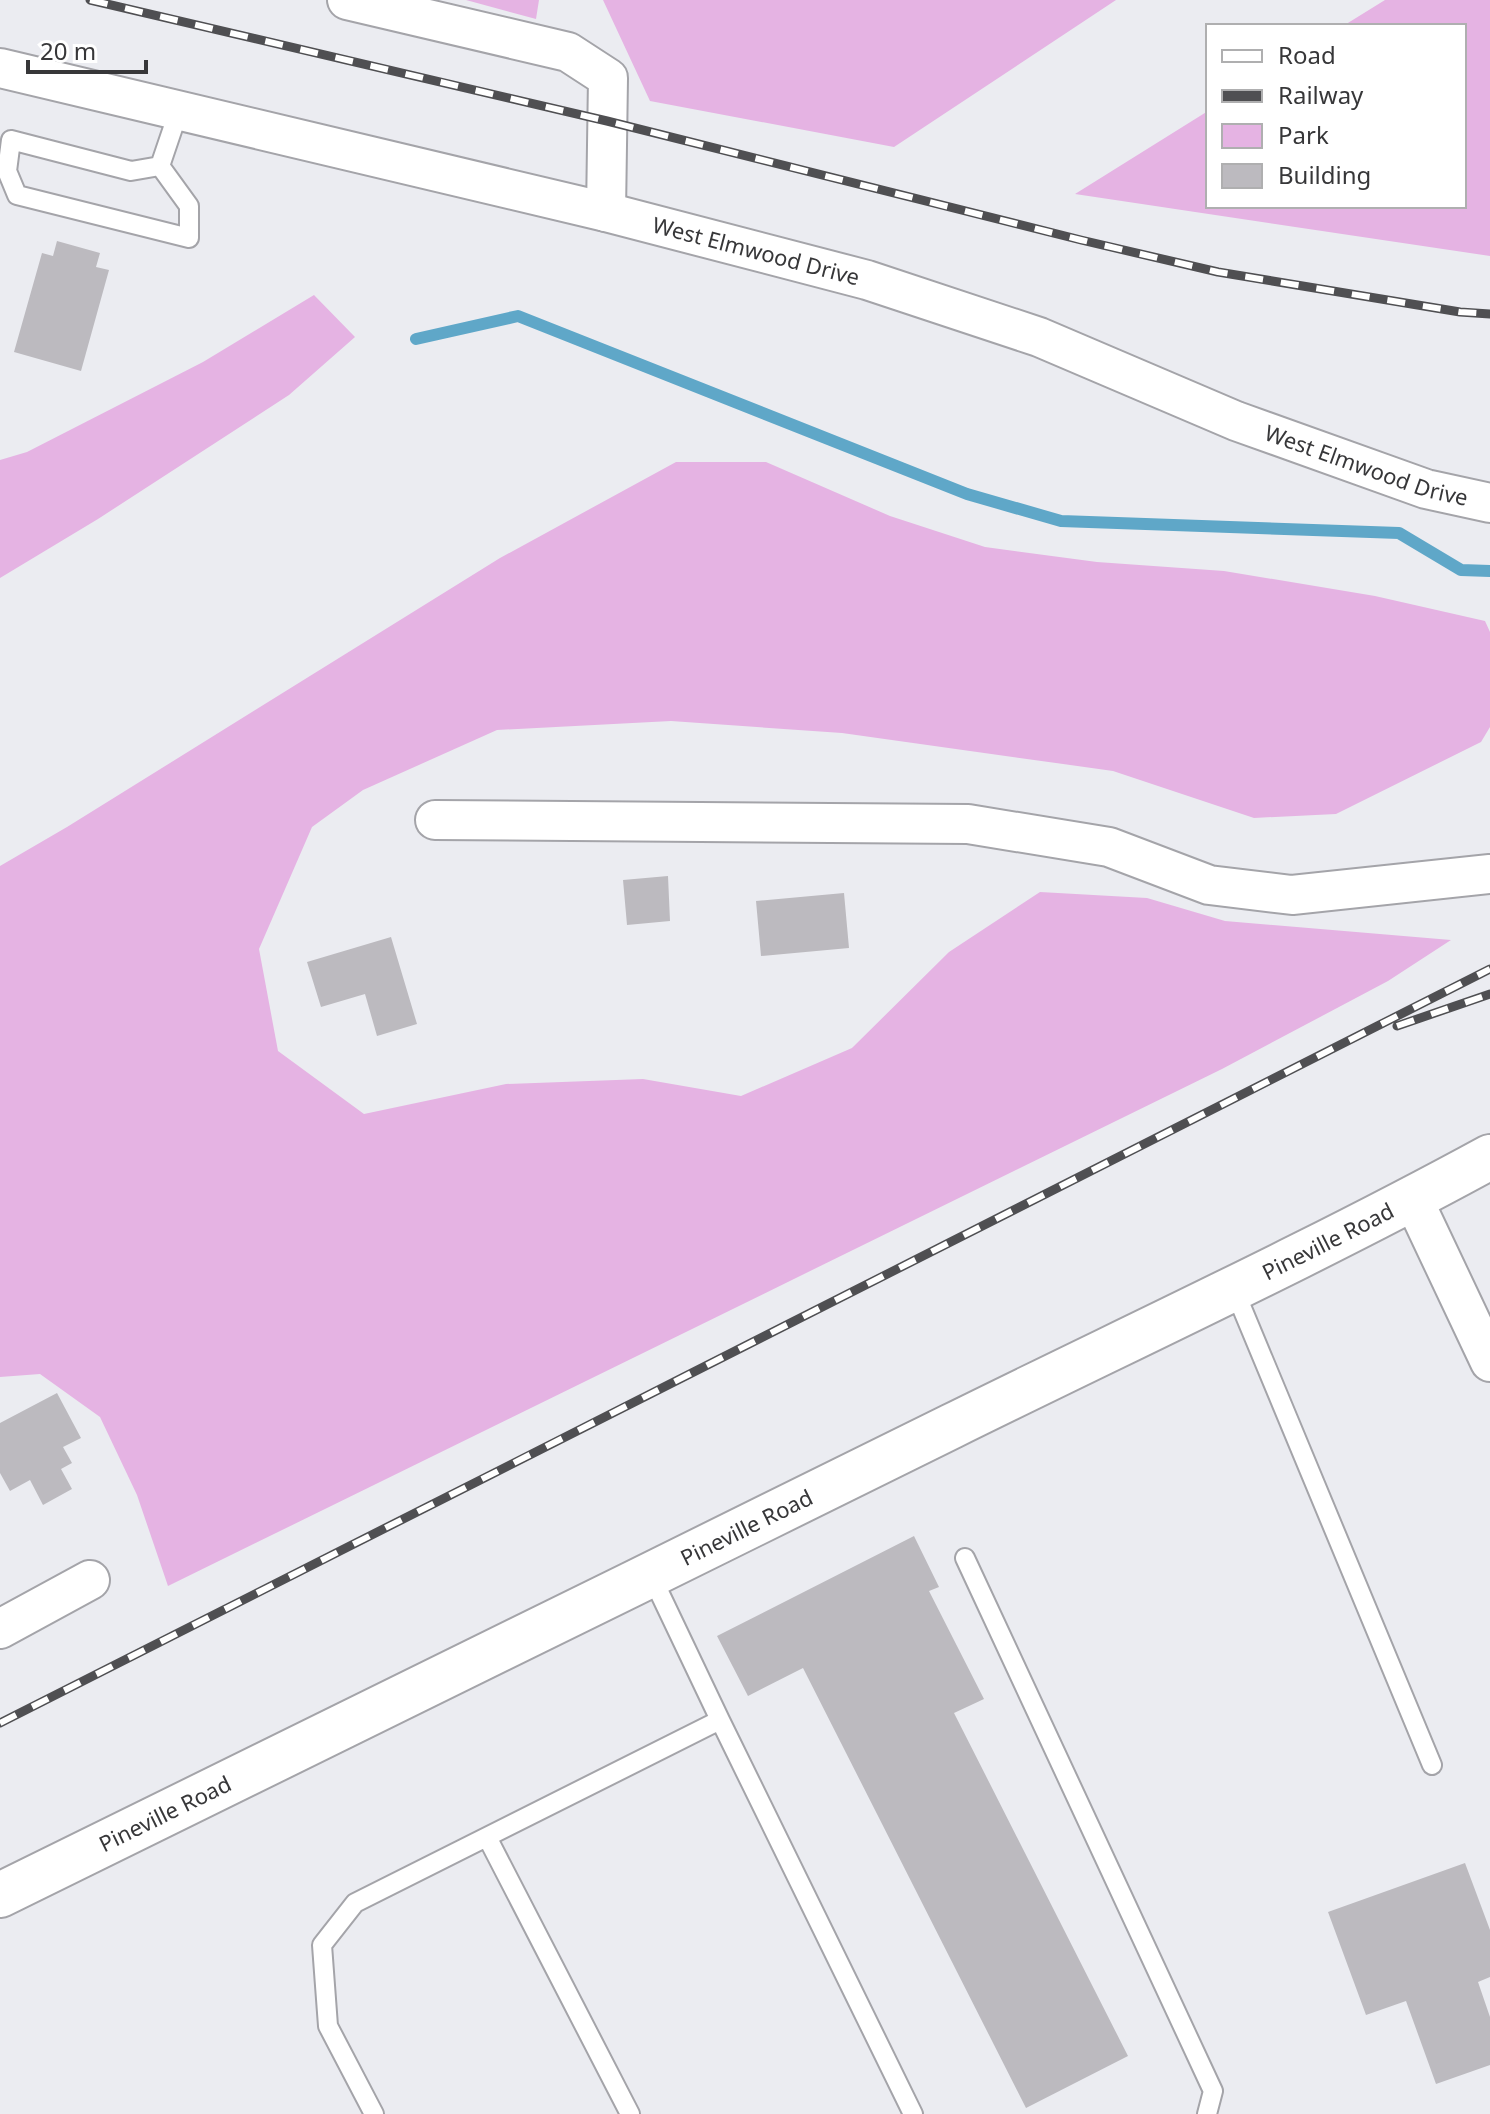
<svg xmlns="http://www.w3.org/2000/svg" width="1490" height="2114" font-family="'Noto Sans',sans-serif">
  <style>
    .green { fill: #e5b3e3 }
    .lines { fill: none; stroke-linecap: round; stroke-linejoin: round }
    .stream { stroke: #5fa7c8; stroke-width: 12 }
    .building { fill: #bcbabf }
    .service-casing { stroke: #a4a4a9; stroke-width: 22 }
    .minor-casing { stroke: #a4a4a9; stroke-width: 42 }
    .secondary-casing { stroke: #a4a4a9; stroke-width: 48 }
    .service { stroke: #fff; stroke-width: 18 }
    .minor { stroke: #fff; stroke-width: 38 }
    .secondary { stroke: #fff; stroke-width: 44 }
    .rail-casing { stroke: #4f4f52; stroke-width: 9 }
    .rail { stroke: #fff; stroke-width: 6; stroke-dasharray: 18; stroke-linecap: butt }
    .labels { text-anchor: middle; stroke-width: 8; stroke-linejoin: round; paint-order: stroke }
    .street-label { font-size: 22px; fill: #373739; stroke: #fff }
  </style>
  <rect width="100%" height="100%" fill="#ebecf1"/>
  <path class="green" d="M466 0H539L536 19Z
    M603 0H1116L894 147 650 101Z
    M1385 0H1490V256L1075 194 1208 111V206H1464V26H1343Z
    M314 295 355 337 289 395 98 519 0 578V460L27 452 203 362Z
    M676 462H766L890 516 985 547 1097 562 1224 571 1375 596 1485 621 1490 632V727L1481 742 1336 814 1254 818 1113 771 842 733 671 721 497 730 363 790 312 827 259 949 278 1051 364 1114 506 1084 643 1079 741 1096 852 1048 949 952 1040 892 1147 898 1225 921 1451 940 1388 981 1222 1069 168 1586 137 1495 100 1417 40 1374 0 1377V866L67 827 500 558Z"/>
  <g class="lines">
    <path class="stream" d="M416 339 518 316 967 494 1061 521 1399 533 1461 570 1490 571"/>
  </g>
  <path class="building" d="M57 241 100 253 96 267 109 270 81 371 14 352 42 253 53 256Z
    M668 876 670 921 627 925 623 880Z
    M844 893 849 948 761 956 756 901Z
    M391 937 417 1024 377 1036 365 994 321 1007 307 962Z
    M57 1393 81 1438 63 1447 72 1463 61 1469 72 1489 43 1505 30 1480 10 1491 0 1473V1423Z
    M914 1536 939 1587 929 1591 984 1699 954 1713 1128 2056 1026 2108 803 1668 748 1696 717 1636Z
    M1465 1863 1490 1930V1977L1478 1982 1490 2017V2065L1436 2084 1406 2001 1366 2015 1328 1912Z"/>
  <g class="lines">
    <g class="service-casing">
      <path id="service" d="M11 140 131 171 160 166 189 206V238L17 195 7 171Z
        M160 166 179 110
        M1234 1289 1432 1765
        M965 1558 1213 2091 1207 2114
        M651 1575 720 1720 913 2114
        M487 1837 630 2114
        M374 2114 328 2026 322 1945 355 1903 720 1720"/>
    </g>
    <g class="minor-casing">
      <g id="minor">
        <path d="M347 0 568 52 608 78 606 212"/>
        <path id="s1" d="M0 68 606 212 867 280 1039 337 1236 421 1426 489 1490 503"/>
        <path d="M435 820 968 824 1109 847 1209 885 1292 895 1490 874"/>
        <path d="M1413 1199 1490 1362"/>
        <path d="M0 1629 90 1580"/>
      </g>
    </g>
    <g class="secondary-casing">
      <g id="secondary">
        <path id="s2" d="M0 1895C317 1739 635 1583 952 1426 1132 1337 1314 1253 1490 1157"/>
      </g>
    </g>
    <use href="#service" class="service"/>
    <use href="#minor" class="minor"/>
    <use href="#secondary" class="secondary"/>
    <g class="rail-casing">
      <path id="rail" d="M90 0 607 121 1081 240 1218 272 1460 312 1490 314
        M1397 1026 1490 994
        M0 1723 1490 969"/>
    </g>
    <use href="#rail" class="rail"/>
  </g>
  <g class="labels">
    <g class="street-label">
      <text dy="8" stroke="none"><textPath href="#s1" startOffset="778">West Elmwood Drive</textPath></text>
      <text dy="8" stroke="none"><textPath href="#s1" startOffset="1426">West Elmwood Drive</textPath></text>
      <text dy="8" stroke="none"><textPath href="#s2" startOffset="1480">Pineville Road</textPath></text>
      <text dy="8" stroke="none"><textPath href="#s2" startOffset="832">Pineville Road</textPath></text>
      <text dy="8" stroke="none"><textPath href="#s2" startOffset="184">Pineville Road</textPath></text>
    </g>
  </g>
  <rect x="1206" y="24" width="260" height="184" fill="#ffffff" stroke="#afafb0" stroke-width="2"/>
  <rect x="1222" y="50" width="40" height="12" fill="#ffffff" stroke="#afafb0" stroke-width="2"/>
  <text x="1278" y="64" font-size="24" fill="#373739">Road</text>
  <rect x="1222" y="90" width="40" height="12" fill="#4f4f52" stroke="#afafb0" stroke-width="2"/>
  <text x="1278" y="104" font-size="24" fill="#373739">Railway</text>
  <rect x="1222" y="124" width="40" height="24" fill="#e5b3e3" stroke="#afafb0" stroke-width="2"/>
  <text x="1278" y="144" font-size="24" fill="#373739">Park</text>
  <rect x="1222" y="164" width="40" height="24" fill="#bcbabf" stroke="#afafb0" stroke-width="2"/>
  <text x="1278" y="184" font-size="24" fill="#373739">Building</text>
  <path d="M28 60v12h118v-12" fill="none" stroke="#373739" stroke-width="4"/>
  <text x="40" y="60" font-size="24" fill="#373739" stroke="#ffffff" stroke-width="6" paint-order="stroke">20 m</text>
</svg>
